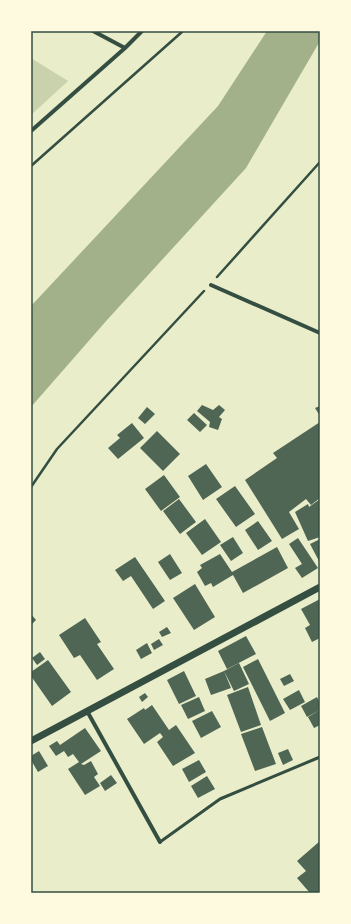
<svg xmlns="http://www.w3.org/2000/svg" width="351" height="924" font-family="'Alegreya Sans',sans-serif">
  <style>
    .green { fill: #cad2ad }
    .water { fill: #a3b18a }
    .building { fill: #4f6655 }
    .lines { fill: none; stroke-linecap: round; stroke-linejoin: round }
    .path { stroke: #344e41; stroke-width: 2.5 }
    .service { stroke: #344e41; stroke-width: 3 }
    .minor { stroke: #344e41; stroke-width: 4 }
    .tertiary { stroke: #344e41; stroke-width: 7 }
    .neatline { fill: none; stroke: #344e41; stroke-width: 1.5 }
  </style>
  <rect width="100%" height="100%" fill="#e9edc9"/>
  <path class="green" d="M31 58 68 81 31 115Z"/>
  <path class="water" d="M267 31H320V41L246 168 107 320 31 407V306L218 106Z"/>
  <path class="building" d="M202 405 213 410 219 405 225 410 219 417 222 419 218 430 209 427 210 422 197 411Z
    M320 406V416L315 408Z
    M147 407 155 414 145 424 138 418Z
    M194 413 207 425 200 432 187 420Z
    M320 422V498L311 505 306 499 289 512 299 529 282 539 245 480 277 458 273 453Z
    M132 423 144 438 118 459 108 448 120 438 117 435Z
    M157 431 180 454 163 471 140 448Z
    M206 464 222 487 203 500 188 476Z
    M164 475 180 497 161 511 145 489Z
    M235 486 255 514 236 527 216 499Z
    M179 499 196 522 180 534 163 511Z
    M320 499V537L308 541 295 512 308 504 309 507Z
    M205 519 221 542 202 555 186 533Z
    M258 521 272 541 258 550 245 530Z
    M233 537 243 553 231 561 220 545Z
    M298 538 318 568 302 578 295 568 302 564 289 544Z
    M320 539V563L310 544Z
    M277 547 288 568 243 593 233 575 213 587 211 583 205 586 197 572 202 568 200 565 220 554 232 572Z
    M170 554 182 573 170 580 158 562Z
    M135 557 165 601 153 609 131 576 123 581 115 570Z
    M195 584 215 617 194 630 173 598Z
    M320 599V638L312 642 305 628 310 625 301 609Z
    M31 614 36 620 31 625Z
    M85 618 101 642 97 644 114 669 97 680 80 655 74 658 59 635Z
    M167 627 171 633 162 637 159 632Z
    M246 636 256 654 227 669 218 651Z
    M159 639 163 645 154 650 151 644Z
    M147 643 152 653 141 659 136 650Z
    M40 652 45 659 37 665 32 658Z
    M258 659 285 713 270 721 243 667Z
    M48 660 71 692 52 706 31 676V672Z
    M239 663 249 684 234 691 224 671Z
    M184 671 196 696 179 704 167 680Z
    M224 671 231 688 211 695 205 679Z
    M290 674 294 681 284 686 280 679Z
    M248 687 261 725 241 732 227 695Z
    M299 690 305 702 290 710 283 699Z
    M145 693 148 697 142 702 139 697Z
    M199 697 205 711 188 719 181 705Z
    M317 697 320 703V710L307 717 301 706Z
    M152 705 169 730 176 725 195 753 173 766 157 742 163 737 160 733 144 744 127 719 144 708 150 719 145 710Z
    M320 710V725L314 728 308 717Z
    M212 711 221 727 201 738 192 721Z
    M262 727 276 764 255 771 241 734Z
    M85 728 101 751 81 764 84 765 91 761 98 774 94 777 100 786 85 795 68 769 79 762 73 754 68 757 64 751 56 756 49 746 57 741 60 745Z
    M288 749 293 760 283 765 278 753Z
    M39 751 48 766 38 772 31 760V756Z
    M199 760 206 772 189 782 182 769Z
    M111 775 117 783 105 791 100 783Z
    M207 776 215 789 198 798 191 786Z
    M320 841V893H310L297 878 306 871 297 861Z"/>
  <g class="lines">
    <path class="path" d="M31 166 183 31
      M217 277 320 162
      M31 487 57 449 204 291"/>
    <path class="service" d="M160 842 220 799 320 757"/>
    <path class="minor" d="M93 31 125 48 142 31
      M31 131 125 48
      M211 285 320 333
      M87 711 160 842"/>
    <path class="tertiary" d="M31 741 320 587"/>
  </g>
  <rect width="351" height="924" fill="none" stroke="#fefae0" stroke-width="64"/>
  <rect x="32" y="32" width="287" height="860" class="neatline"/>
</svg>
